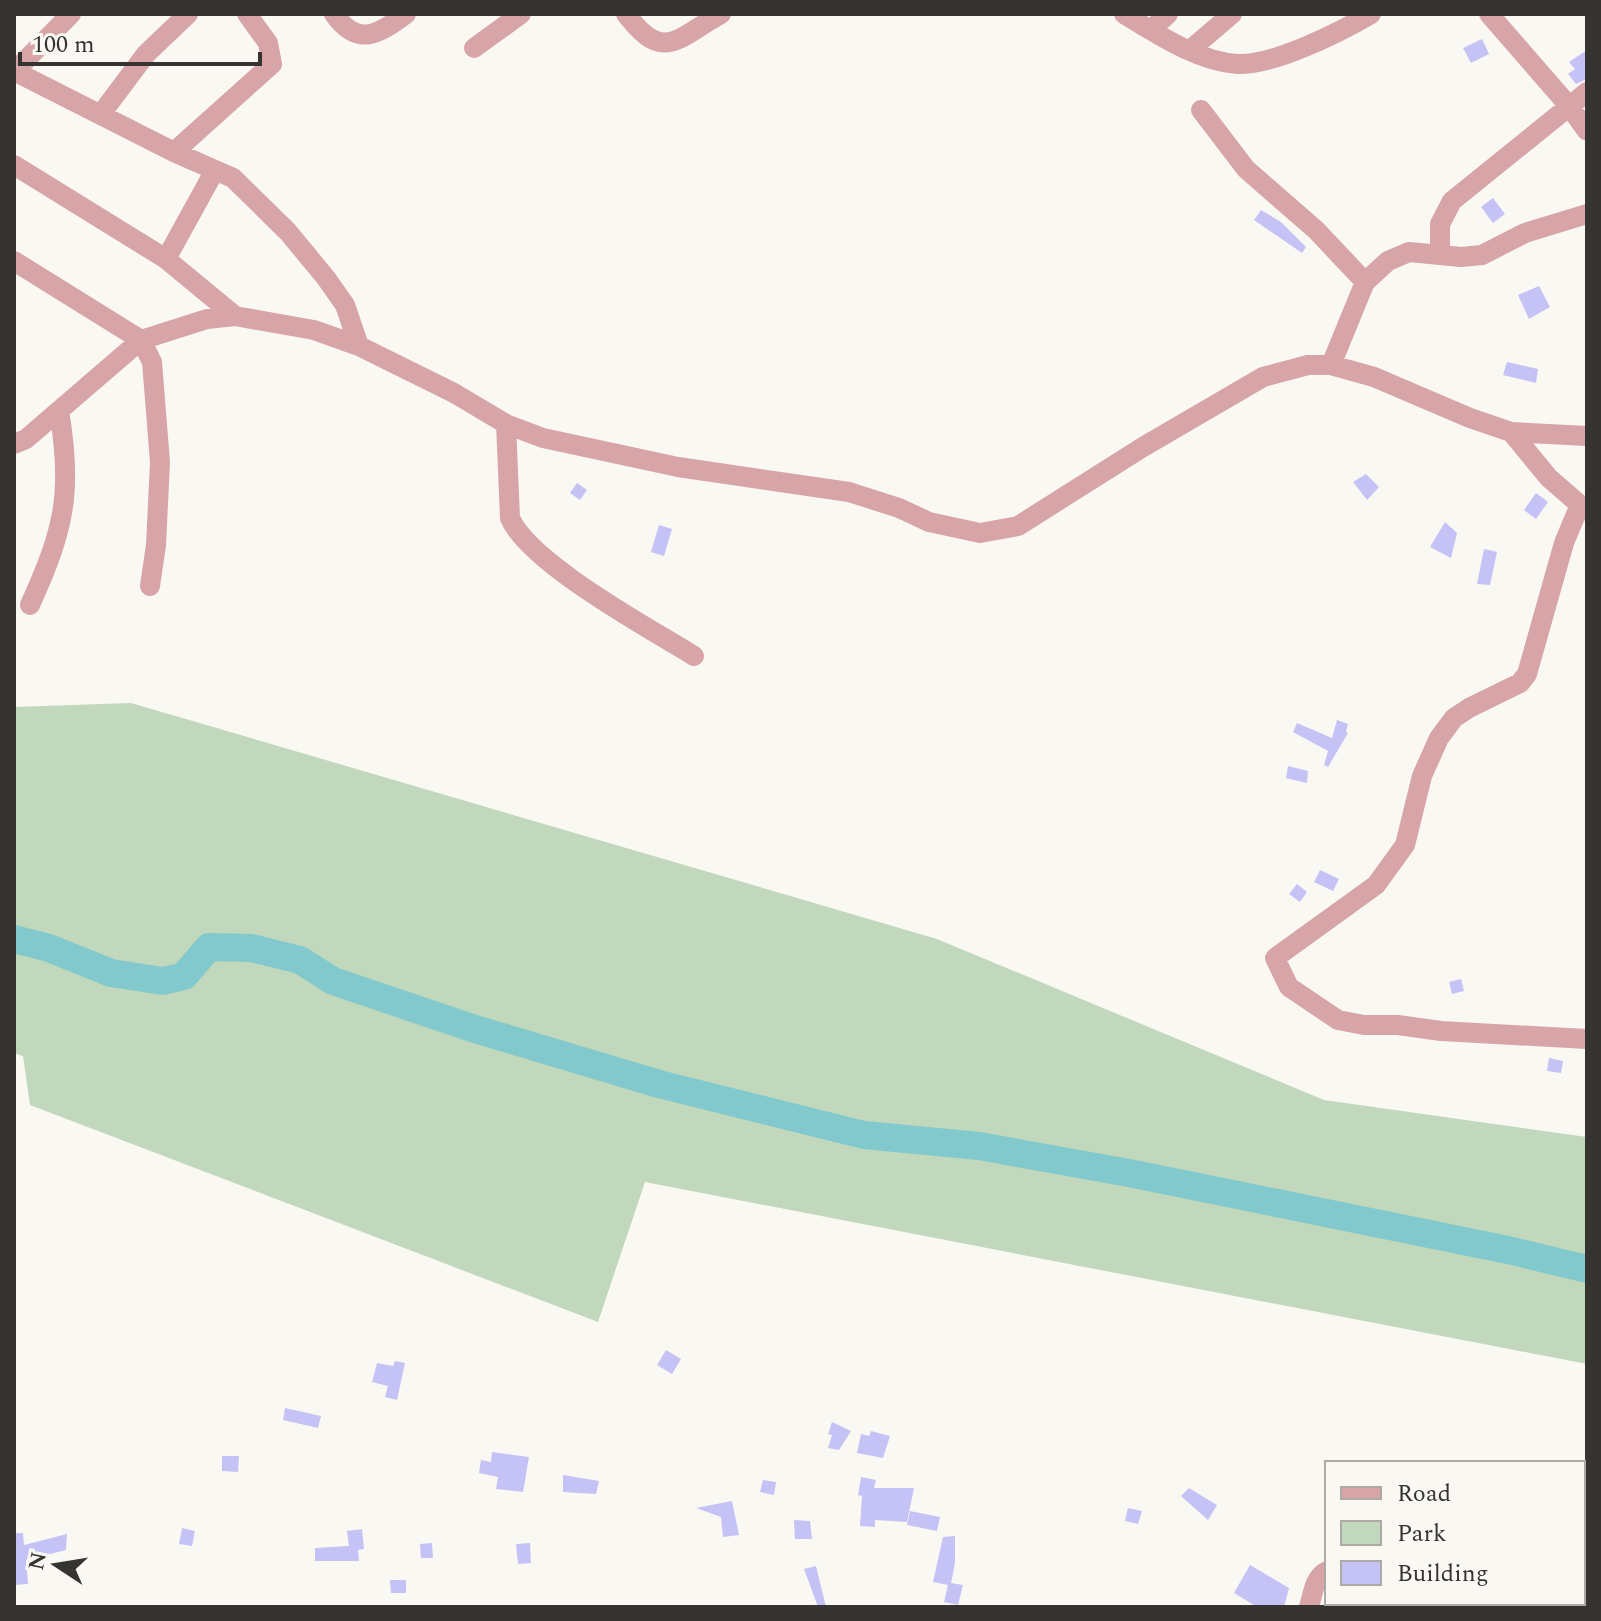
<svg xmlns="http://www.w3.org/2000/svg" width="1601" height="1621" font-family="Spectral,serif">
  <style>
    .green { fill: #c1d8bc }
    .lines { fill: none; stroke-linecap: round; stroke-linejoin: round }
    .river { stroke: #81c9cc; stroke-width: 28 }
    .building { fill: #c5c2f6 }
    .minor { stroke: #d7a5a8; stroke-width: 20 }
  </style>
  <rect width="100%" height="100%" fill="#faf8f2"/>
  <path class="green" d="M131 703 937 939 1324 1100 1587 1137V1364L645 1182 598 1322 30 1105 23 1056 14 1053V707Z"/>
  <g class="lines">
    <path class="river" d="M14 939 49 948 111 973 163 981 184 976 209 947 252 948 300 960 333 981 475 1029 659 1084 864 1135 979 1146 1129 1173 1508 1250 1587 1269"/>
  </g>
  <path class="building" d="M1482 39 1489 54 1471 63 1463 48Z
    M1587 50V79L1576 84 1568 74 1575 69 1569 62Z
    M1493 198 1505 214 1493 223 1481 207Z
    M1261 210 1281 222 1306 247 1302 253 1254 220Z
    M1539 286 1550 307 1529 319 1518 295Z
    M1507 362 1538 369 1536 383 1503 375Z
    M1366 474 1379 487 1367 500 1353 482Z
    M577 483 587 490 580 500 570 493Z
    M1536 493 1548 502 1536 519 1524 510Z
    M1445 522 1457 533 1451 558 1430 547Z
    M659 525 672 529 664 556 651 552Z
    M1484 549 1497 552 1490 585 1477 584Z
    M1337 720 1348 724 1346 732 1348 733 1328 767 1324 765 1328 751 1293 732 1297 723 1332 738Z
    M1288 766 1308 771 1307 783 1286 778Z
    M1320 870 1339 879 1333 891 1314 882Z
    M1297 884 1307 892 1300 902 1289 894Z
    M1461 979 1464 991 1452 994 1449 982Z
    M1549 1058 1563 1061 1561 1073 1547 1071Z
    M666 1350 681 1359 672 1374 657 1365Z
    M395 1361 405 1363 397 1400 385 1397 388 1386 372 1382 377 1363 393 1366Z
    M285 1408 321 1416 318 1428 283 1420Z
    M832 1422 851 1431 839 1450 828 1448 832 1435 828 1434Z
    M871 1431 890 1436 883 1458 857 1453 861 1434 869 1436Z
    M492 1452 529 1457 523 1492 496 1489 498 1477 479 1473 481 1460 491 1462Z
    M222 1456H239L238 1472 222 1471Z
    M563 1475 599 1481 596 1494 563 1492Z
    M861 1477 876 1480 874 1488H914L907 1522 875 1520V1527L860 1526 862 1496 858 1495Z
    M763 1480 776 1482 774 1495 760 1492Z
    M1189 1488 1217 1505 1208 1520 1181 1496Z
    M732 1501 739 1535 723 1537 721 1517 696 1508Z
    M1128 1508 1142 1511 1138 1524 1125 1521Z
    M910 1511 940 1517 937 1531 907 1525Z
    M794 1520 810 1521 812 1539H795Z
    M182 1528 195 1531 192 1546 179 1544Z
    M362 1529 364 1549 358 1550 359 1561H315V1548L349 1546 347 1531Z
    M14 1533H23L24 1545 67 1534 66 1550 26 1560 28 1584 14 1585Z
    M955 1536V1563L951 1583 963 1585 958 1605 944 1602 948 1585 933 1582 943 1537Z
    M432 1543 433 1558H421L420 1544Z
    M530 1543 531 1563 518 1564 516 1544Z
    M1250 1565 1289 1588 1284 1607H1257L1234 1593Z
    M816 1566 826 1607H818L804 1569Z
    M390 1580H406V1593H391Z"/>
  <g class="lines">
    <path class="minor" d="M334 14C358 48 379 34 406 14
      M626 14C664 64 677 38 721 14
      M1124 14C1157 34 1197 61 1237 64 1273 66 1340 32 1371 14
      M1489 14 1569 106 1587 131
      M1151 30 1168 14
      M474 48 521 14
      M1190 50 1232 14
      M14 71 174 152 233 178 288 232 326 278 345 305 359 346
      M15 71 71 14
      M1201 110 1246 169 1316 230 1365 282
      M101 114 146 54 188 14
      M174 152 272 64 268 43 247 14
      M14 165 166 259 235 316
      M1440 255V224L1452 201 1587 92
      M166 259 215 170
      M14 261 141 340 152 362 160 462 156 545 150 586
      M1331 365 1365 282 1388 261 1409 252 1461 257 1482 255 1525 233 1587 214
      M506 424 510 518C529 563 649 628 694 656
      M1511 432 1549 478 1587 511
      M14 444 26 439 141 340 207 319 235 316 314 330 359 346 454 393 506 424 543 438 678 467 849 492 899 508 929 522 980 533 1018 526 1143 447 1263 377 1308 365H1331L1374 377 1470 418 1511 432 1587 436
      M1579 507 1564 543 1527 674 1520 683 1469 708 1454 718 1439 738 1422 776 1405 845 1376 885 1275 958 1289 987 1338 1020 1364 1025H1398L1441 1031 1587 1039
      M30 605C64 530 73 492 59 411
      M1501 1603 1502 1607
      M1309 1607C1313 1594 1314 1577 1327 1571"/>
  </g>
  <rect width="1601" height="1621" fill="none" stroke="#353431" stroke-width="32"/>
  <rect x="1325" y="1461" width="260" height="144" fill="#faf8f2" stroke="#abaaa5" stroke-width="2"/>
  <rect x="1341" y="1487" width="40" height="12" fill="#d7a5a8" stroke="#abaaa5" stroke-width="2"/>
  <text x="1397" y="1501" font-size="24" fill="#353431">Road</text>
  <rect x="1341" y="1521" width="40" height="24" fill="#c1d8bc" stroke="#abaaa5" stroke-width="2"/>
  <text x="1397" y="1541" font-size="24" fill="#353431">Park</text>
  <rect x="1341" y="1561" width="40" height="24" fill="#c5c2f6" stroke="#abaaa5" stroke-width="2"/>
  <text x="1397" y="1581" font-size="24" fill="#353431">Building</text>
  <g transform="translate(56 1565) rotate(282)" stroke="#faf8f2" stroke-width="6" paint-order="stroke">
  <path d="M0-6L14 30L0 20L-14 30Z" fill="#353431"/>
  <text y="-12" font-size="22" font-weight="bold" text-anchor="middle" fill="#353431">N</text>
  </g>
  <path d="M20 52v12h240v-12" fill="none" stroke="#353431" stroke-width="4"/>
  <text x="32" y="52" font-size="24" fill="#353431" stroke="#faf8f2" stroke-width="6" paint-order="stroke">100 m</text>
</svg>
